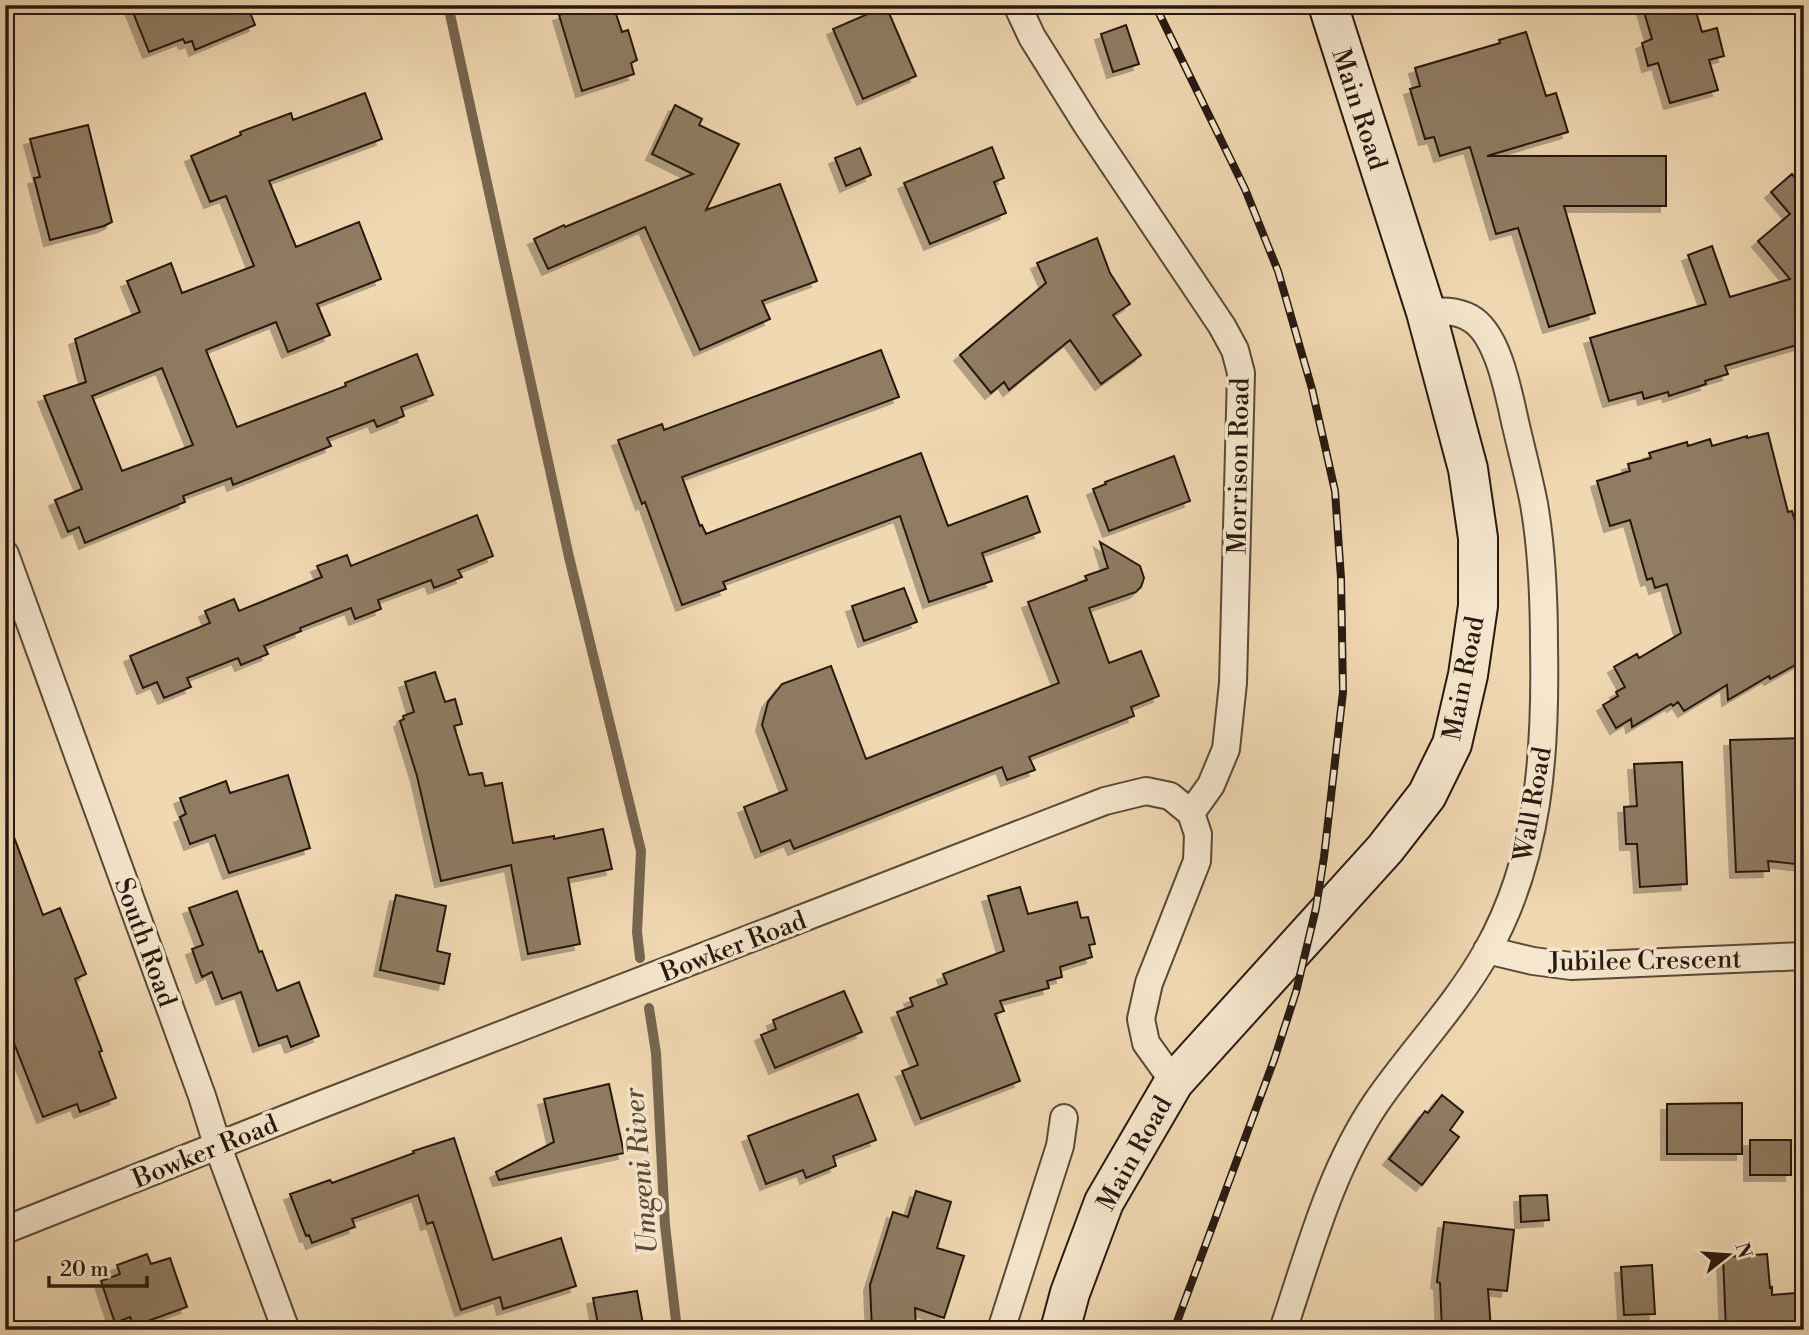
<svg xmlns="http://www.w3.org/2000/svg" width="1809" height="1335" font-family="'Libre Bodoni',serif">
  <style>
    .lines { fill: none; stroke-linecap: round; stroke-linejoin: round }
    .stream { stroke: #776550; stroke-width: 10 }
    .building { fill: #907c64; stroke: #271910; stroke-width: 2; fill-rule: evenodd; filter: url(#shadow) }
    .street-casing { stroke: #594938; stroke-width: 30 }
    .secondary-casing { stroke: #271910; stroke-width: 42 }
    .street { stroke: #f5e6cd; stroke-width: 26 }
    .secondary { stroke: #f5e6cd; stroke-width: 38 }
    .rail-casing { stroke: #271910; stroke-width: 8 }
    .rail { stroke: #f5e6cd; stroke-width: 5; stroke-dasharray: 16; stroke-linecap: butt }
    .labels { text-anchor: middle; stroke-width: 7; stroke-linejoin: round; paint-order: stroke }
    .street-label { font-size: 26px; fill: #271910; stroke: #f5e6cd }
    .water-label { font-size: 28px; font-style: italic; fill: #5c4b3b; stroke: #f5e6cd }
  </style>
  <defs>
    <filter id="shadow"><feDropShadow dx="-6" dy="6" stdDeviation="0" flood-color="#0004"/></filter>
  </defs>
  <rect width="100%" height="100%" fill="#f0d8b2"/>
  <filter id="stains"><feTurbulence type="fractalNoise" baseFrequency=".00286" numOctaves="4"/><feColorMatrix values="0 0 0 0 .2 0 0 0 0 .09 0 0 0 0 .02 0 0 0 .5 -.17"/></filter>
  <radialGradient id="worn" r=".72"><stop offset=".6" stop-color="#630" stop-opacity="0"/><stop offset="1" stop-color="#630" stop-opacity=".3"/></radialGradient>
  <g class="lines">
    <path class="stream" d="M448 5 569 557 641 851 637 932 640 958
      M649 1008 656 1053 665 1225 677 1330"/>
  </g>
  <path class="building" d="M130 5H247L255 25 195 50 192 41 185 43 183 39 149 52Z
    M591 5H613L622 32 628 30 637 60 631 63 634 74 582 91 559 15Z
    M1642 5H1694L1702 32 1717 28 1724 56 1709 60 1718 90 1670 103 1658 63 1648 66 1642 43 1652 39Z
    M886 6 916 76 863 99 833 29Z
    M1126 25 1139 64 1113 72 1101 34Z
    M1526 32 1546 96 1556 93 1568 132 1487 156H1666V206H1564L1595 313 1549 327 1518 228 1496 234 1470 147 1440 156 1434 137 1425 139 1410 89 1420 86 1415 68 1500 43 1499 40Z
    M365 93 382 139 269 181 296 247 359 222 381 279 317 304 330 335 288 352 276 322 206 350 237 427 346 386 345 383 417 354 433 395 401 407 404 416 377 427 374 420 327 438 331 446 233 485 231 478 183 496 185 502 85 543 79 527 68 532 55 500 82 489 44 396 86 382 75 339 140 312 127 281 171 263 182 293 254 266 226 196 210 202 191 156 241 135 240 132 291 113 293 120ZM162 368 193 445 122 471 92 396Z
    M675 105 702 119 699 125 739 144 706 210 780 184 817 281 762 301 770 319 700 350 645 227 548 269 534 239 564 225 565 227 693 174 652 154Z
    M88 125 112 222 104 226 50 240 34 178 40 177 30 139Z
    M992 147 1004 178 994 182 1006 213 930 244 904 183Z
    M860 148 871 175 846 186 835 158Z
    M1792 174 1804 188V343L1725 366 1728 374 1705 381 1706 384 1669 396 1668 392 1644 399 1642 392 1609 401 1590 338 1706 304 1688 255 1712 246 1730 297 1790 279 1758 241 1790 214 1771 192Z
    M1097 238 1110 273 1130 304 1113 315 1141 355 1101 384 1070 340 1009 390 1004 382 991 393 960 355 1046 283 1037 263Z
    M881 350 899 397 682 477 700 526 702 525 706 534 921 453 948 526 1027 496 1040 532 982 553 992 581 929 602 900 516 723 582 726 589 682 605 645 502 642 504 618 440 662 424 664 430Z
    M1768 433 1788 512 1792 511 1804 551V660L1770 679 1769 676 1728 700 1727 685 1684 711 1678 702 1673 706 1671 704 1632 727 1631 719 1616 728 1603 705 1618 696 1616 692 1625 687 1614 667 1637 654 1639 658 1681 633 1667 584 1655 588 1652 578 1647 580 1630 520 1610 526 1597 481 1630 471 1628 464 1651 458 1649 453 1687 442 1688 446 1710 439 1712 446 1747 436V438Z
    M1174 456 1190 501 1109 531 1093 489 1106 484 1105 482Z
    M477 515 493 556 458 570 462 577 434 588 431 580 378 600 381 609 355 619 351 608 300 628 301 631 264 646 268 654 241 665 238 658 187 678 191 687 164 698 157 682 143 688 130 656 210 623 205 611 234 599 239 611 322 577 317 566 347 555 351 566Z
    M1100 542 1140 566 1144 578 1141 587 1136 592 1089 608 1109 663 1141 651 1159 696 1131 707 1134 716 1029 757 1035 770 1007 780 1002 767 794 849 790 840 761 852 744 807 787 790 762 725 768 702 782 684 831 666 866 759 1059 683 1028 602 1087 580 1085 576 1108 568Z
    M904 588 917 622 864 641 852 606Z
    M435 672 445 702 455 699 462 724 454 726 469 775 482 773 485 786 502 783 513 843 554 836V839L603 829 612 869 568 878 580 944 528 954 511 865 441 881 417 776 400 721 404 719 403 716 414 712 405 682Z
    M1804 738V865L1768 861 1769 871 1736 872 1730 740Z
    M1682 762 1687 884 1640 887 1637 844H1626L1624 807 1637 806 1634 764Z
    M288 775 310 848 229 873 215 835 190 844 180 817 186 814 180 798 226 781 230 793Z
    M5 821H8L43 915 60 908 86 974 75 979 102 1051 99 1052 116 1098 80 1112 77 1104 43 1117 5 1020Z
    M1020 887 1028 914 1077 902 1081 918 1088 917 1095 944 1089 945 1092 957 1060 967 1062 977 1047 981 1049 988 1000 1001 1004 1011 995 1014 1020 1081 921 1119 902 1071 918 1065 897 1012 913 1006 910 998 947 984 943 974 1004 951 988 896Z
    M237 891 259 952 262 951 277 991 299 982 319 1036 291 1047 287 1036 259 1046 241 992 222 999 212 972 202 977 192 949 203 945 189 908Z
    M396 895 446 906 437 951 450 954 444 984 380 970Z
    M844 991 862 1032 775 1068 761 1035 776 1029 773 1020Z
    M609 1084 624 1153 499 1180 496 1172 554 1142 544 1099Z
    M858 1094 876 1140 833 1156 836 1166 806 1178 803 1170 766 1184 748 1136Z
    M1442 1095 1463 1112 1450 1130 1459 1137 1422 1185 1389 1159 1425 1111 1428 1113Z
    M1742 1103V1154H1667V1104Z
    M454 1138 493 1260 561 1238 576 1286 503 1309 500 1297 461 1310 433 1222 427 1224 418 1195 352 1219 355 1227 312 1243 309 1235 306 1236 290 1194 330 1180 332 1183 414 1153 413 1151Z
    M1750 1140H1791V1175H1750Z
    M916 1191 951 1202 937 1248 964 1256 944 1318 915 1308 916 1330H872L870 1285 884 1241 893 1212 908 1217Z
    M1547 1195 1549 1220 1521 1222 1520 1196Z
    M1444 1222 1514 1230 1507 1291 1488 1289 1491 1330H1442L1440 1283 1437 1282Z
    M147 1254 151 1264 170 1258 187 1307 134 1326 130 1317 115 1323 101 1281 120 1274 117 1265Z
    M1767 1254 1770 1288 1772 1287V1295L1795 1293 1797 1330H1726L1723 1257Z
    M1652 1265 1655 1314 1624 1315 1621 1267Z
    M637 1291 644 1330H599L593 1298Z"/>
  <g class="lines">
    <g class="street-casing">
      <path id="street" d="M1017 5 1032 37 1087 125 1222 326 1235 350 1241 373 1233 683 1226 749 1211 785 1191 813
        M5 554 202 1096 218 1147 286 1330
        M1487 950 1533 961 1571 966 1804 956
        M5 1230 320 1105 1105 801 1146 791 1170 796 1191 813 1198 834 1197 861 1149 983 1141 1019 1146 1043 1174 1082
        M1001 1330 1060 1146 1064 1118
        M1283 1330C1309 1253 1330 1171 1376 1103 1411 1052 1456 1006 1487 951 1540 857 1546 751 1544 646 1544 599 1542 550 1534 504 1529 478 1522 452 1516 426 1509 396 1499 334 1470 318 1456 310 1441 311 1426 312"/>
    </g>
    <g class="secondary-casing">
      <path id="secondary" d="M1060 1330 1070 1293 1104 1202 1174 1082 1385 849 1427 795 1452 744 1468 675 1478 606V538L1468 469 1426 312 1328 5"/>
    </g>
    <use href="#street" class="street"/>
    <use href="#secondary" class="secondary"/>
    <g class="rail-casing">
      <path id="rail" d="M1155 5 1245 189 1278 271 1312 389 1335 491 1341 578 1343 692 1324 857 1316 908 1296 992 1274 1060 1174 1330"/>
    </g>
    <use href="#rail" class="rail"/>
  </g>
  <g class="labels">
    <g class="street-label">
      <text transform="translate(1360 109) rotate(72)" y="9">Main Road</text>
      <text transform="translate(1238 466) rotate(-89)" y="9">Morrison Road</text>
      <text transform="translate(1463 678) rotate(-79)" y="9">Main Road</text>
      <text transform="translate(1532 804) rotate(-80)" y="9">Wall Road</text>
      <text transform="translate(146 942) rotate(70)" y="9">South Road</text>
      <text transform="translate(733 946) rotate(-21)" y="9">Bowker Road</text>
      <text transform="translate(1645 960) rotate(-1)" y="9">Jubilee Crescent</text>
      <text transform="translate(205 1151) rotate(-22)" y="9">Bowker Road</text>
      <text transform="translate(1134 1153) rotate(-61)" y="9">Main Road</text>
    </g>
    <g class="water-label">
      <text transform="translate(640 1171) rotate(-95)" y="10">Umgeni River</text>
    </g>
  </g>
  <rect width="1809" height="1335" fill="none" stroke="#f0d8b2" stroke-width="28"/>
  <rect x="7" y="7" width="1795" height="1321" fill="none" stroke="#271910" stroke-width="3.5"/>
  <rect x="14" y="14" width="1781" height="1307" fill="none" stroke="#271910" stroke-width="2"/>
  <g transform="translate(1728 1255) rotate(73)" stroke="#f5e6cd" stroke-width="5" paint-order="stroke">
  <path d="M0-5L12 26L0 18L-12 26Z" fill="#271910"/>
  <text y="-10" font-size="19" font-weight="bold" text-anchor="middle" fill="#271910">N</text>
  </g>
  <path d="M49 1276v10h98v-10" fill="none" stroke="#271910" stroke-width="3.5"/>
  <text x="60" y="1276" font-size="21" fill="#271910" stroke="#f5e6cd" stroke-width="5" paint-order="stroke">20 m</text>
  <rect width="100%" height="100%" filter="url(#stains)"/>
  <rect width="100%" height="100%" fill="url(#worn)"/>
</svg>
